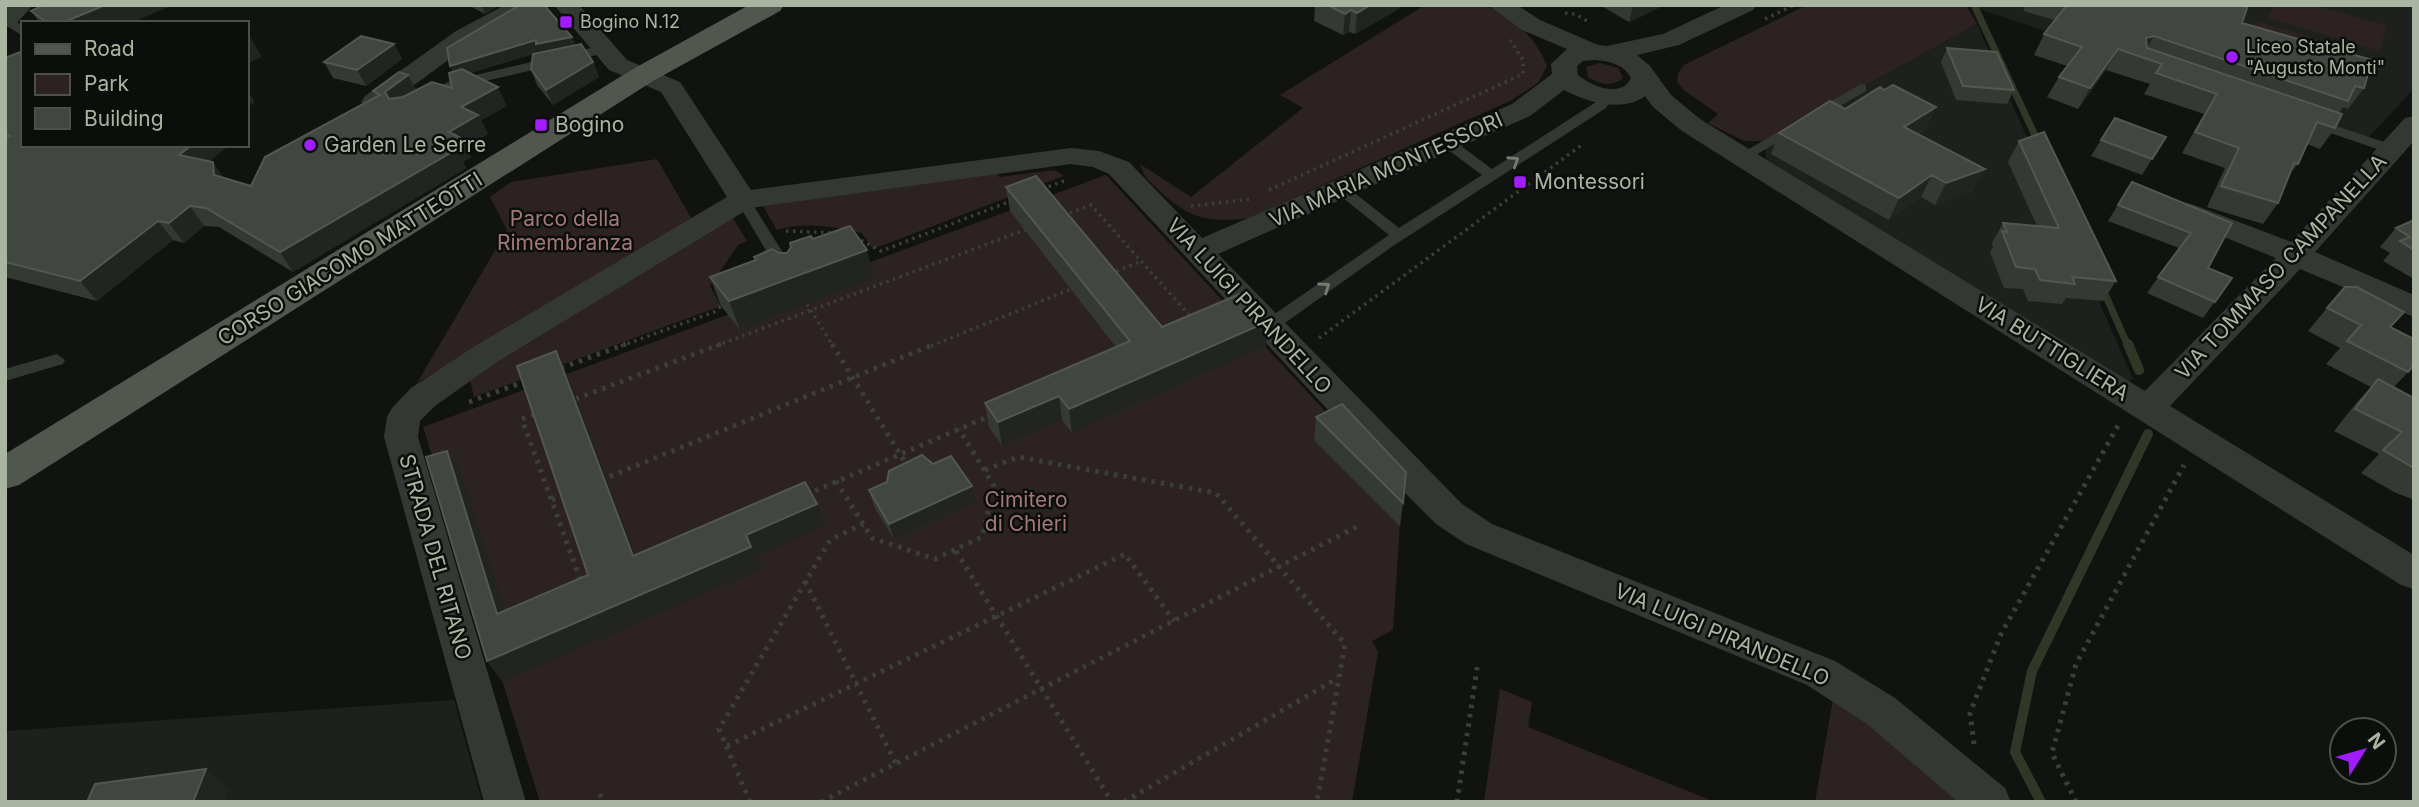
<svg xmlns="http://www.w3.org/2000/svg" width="2419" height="807" font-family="Inter,sans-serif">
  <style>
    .built { fill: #1d201d }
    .green { fill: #2b2221 }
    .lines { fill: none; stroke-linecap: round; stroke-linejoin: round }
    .stream-far1 { stroke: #313727; stroke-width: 7 }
    .stream { stroke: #313727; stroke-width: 10 }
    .path-far1 { stroke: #3b3f38; stroke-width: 3.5; stroke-dasharray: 2.5 4.5; stroke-linecap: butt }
    .path { stroke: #3b3f38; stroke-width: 5; stroke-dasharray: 3.5 6; stroke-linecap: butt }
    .service { fill: #343832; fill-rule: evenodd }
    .minor { fill: #343832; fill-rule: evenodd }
    .tertiary { fill: #343832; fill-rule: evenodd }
    .primary { fill: #51574e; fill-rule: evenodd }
    .wall { fill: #353934 }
    .shaded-wall { fill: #212421 }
    .building { fill: #414740; stroke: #52584f; stroke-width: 2 }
    .oneway { stroke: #747d6f }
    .poi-dot { fill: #a11dff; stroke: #0c0e0c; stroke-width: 2.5 }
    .labels { text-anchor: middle; stroke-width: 5; stroke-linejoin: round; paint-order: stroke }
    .far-poi-label { font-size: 18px; fill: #a9b5a1; stroke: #0c0e0c; text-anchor: start }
    .poi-label { font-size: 21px; fill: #a9b5a1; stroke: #0c0e0c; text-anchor: start }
    .street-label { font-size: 21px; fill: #a9b5a1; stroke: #0c0e0c }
    .park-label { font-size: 21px; fill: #a27778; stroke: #0c0e0c }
  </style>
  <rect width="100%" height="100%" fill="#111311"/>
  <path class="built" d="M1978 5H2414V89L2368 138 1979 9Z
    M1977 24 2133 379 2125 383 1766 161 1765 141Z
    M454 700 482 802H5V731Z"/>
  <path class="green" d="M1425 5C1440 5 1472 1 1486 6 1513 16 1537 39 1547 66L1538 83 1510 101 1249 218C1208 223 1189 219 1159 190 1150 182 1143 176 1140 164L1191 197 1303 108 1280 95Z
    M1807 5H1966L1977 24 1765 141H1744L1708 123 1718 114 1685 91 1677 82 1678 73 1684 65Z
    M2275 5H2314L2387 26 2379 51 2268 18Z
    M2256 21 2348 48 2341 70 2246 41Z
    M1600 63 1618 68 1623 78C1613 87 1599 85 1588 77L1586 67Z
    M657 159 693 221 417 383 507 230 490 197 511 182Z
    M1054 170 1064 176 873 249 862 233C835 227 805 221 777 230L763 206 998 171 999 177Z
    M1106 175 1402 494 1393 630 1372 641 1378 652 1352 802H540L423 427Z
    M731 215 747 241 738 245 710 286 721 306 474 397 469 376Z
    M1500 689 1532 702 1528 727 1715 802H1484Z
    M1838 693 1969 802H1815L1833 699Z"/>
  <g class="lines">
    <path class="stream-far1" d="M1974 5 2040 146
      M2102 287 2128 346"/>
    <path class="stream" d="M2128 344 2139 370
      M2041 802 2015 752 2032 671 2148 434"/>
    <path class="path-far1" d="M1565 13 1575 14 1589 22
      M1765 19 1794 5
      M1042 189 1064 181
      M1269 190 1523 74V60L1510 40
      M1191 206 1251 199
      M786 231 837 233
      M855 237 881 251 1011 201
      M1110 274 1142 261
      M807 304 833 346
      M1319 338 1583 144
      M621 346 714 312 721 306
      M716 346 1091 205 1199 326 1152 346
      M931 346 1076 287"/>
    <path class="path" d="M721 344 522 419 584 590 1157 344
      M832 344 908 467
      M561 368 626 344
      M469 402 526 381
      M985 470 1018 457 1216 493 1345 644 1317 802
      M601 480 935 344
      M836 481 872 538 935 559 982 537 994 486 959 429
      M552 500 567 494
      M956 551 1112 802
      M805 581 896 764
      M1974 744 1970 713 2001 634 2120 422
      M727 746 1125 554 1174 621
      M600 794 602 802
      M750 802 719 729 830 540 863 524
      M821 802 1362 524
      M1124 802 1338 678
      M1457 802 1478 662
      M2076 802 2052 753 2076 664 2184 465"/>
    <path class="service" d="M5 15 23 26V36L5 25Z
      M604 45 609 46V52L460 87 428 100 421 96 450 81Z
      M1861 84 1866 85V91L1747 160H1737L1735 157Z
      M1606 93 1613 97 1606 108 1393 246 1275 330H1263L1261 326 1263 322 1389 235 1337 193 1335 190 1337 187H1347L1399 228 1482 175 1443 146V140H1453L1492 169 1596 102 1601 94Z
      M2312 118 2396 146 2398 149 2391 153 2386 152 2307 125V119Z
      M743 195 750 200 793 269 791 273H779L777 269 736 200Z
      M57 354 65 360 63 364 5 381V369Z"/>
    <path class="minor" d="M505 5H536L532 10 474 41 383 108 374 110 365 108 361 102 365 96 456 31Z
      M554 5H579L627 60 680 82 751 190 1071 148 1099 151 1129 162 1202 238 1512 104 1552 74 1551 64 1567 49 1522 30 1488 5H1517L1540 20 1598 45 1607 46 1663 34 1725 5H1757L1753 10 1679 45 1637 55 1650 66 1671 95 1700 119 2145 391 2276 258 2177 218 2173 212 2177 206 2187 203 2197 206 2291 242 2405 118 2414 116V141L2315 252 2414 295V317L2300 269 2170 406 2414 555V589L2401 585 1682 131 1653 107 1645 96C1622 113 1587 102 1564 90L1530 116 1218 254 1462 504 1492 524 1835 661 1895 698 2005 788 2011 802H1958L1867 724 1807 685 1466 544 1436 524 1408 496 1109 174 1093 167 1071 164 750 208 497 362 435 406 420 421 418 437 526 802H484L384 437 387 417 392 408 411 388 475 346 727 197 661 92 609 70ZM1594 60C1609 61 1624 64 1631 78 1621 99 1591 86 1578 75L1577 66 1583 61Z"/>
    <path class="tertiary" d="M5 5H33L15 25 5 27Z"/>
    <path class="primary" d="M749 5H784L780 11 653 81 19 485 5 489V454L633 69Z"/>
  </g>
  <path class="wall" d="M468 5H500L485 14Z
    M1315 5H1400V8L1355 34 1349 32 1343 35 1314 21Z
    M1600 5H1665L1629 22Z
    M2026 5H2248L2242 23 2364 88 2348 109 2343 107 2339 113 2335 128 2320 149 2307 144 2298 164 2289 175 2278 203 2263 224 2207 207 2225 168 2182 153 2204 114 2144 94 2150 84 2106 70 2078 109 2047 97 2059 77 2067 66 2034 55 2044 34 2055 20 2023 11Z
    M31 11 131 23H40Z
    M394 44 402 59 366 86 333 78 324 62Z
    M576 45 593 62 599 77 553 105 537 85 531 69 533 54 470 73 507 106 481 120 488 134 466 147 471 157 463 162 466 168 293 272 219 227 204 226 184 243 173 240 97 301 5 277V58L209 161 223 178 251 186 376 97 373 91 408 75 416 90 452 88 453 72 450 66Z
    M1947 48 2014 90 2007 104 1956 100 1941 62Z
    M1884 90 1936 107 1926 128 1918 134 1973 191 1935 205 1921 197 1889 220 1771 154 1779 133 1845 109Z
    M2166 137 2142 175 2091 156 2101 140Z
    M2019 141 2116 281 2103 301 2066 298 2062 304 2028 301 2023 289 2004 288 1990 252 1993 247 1992 243 2003 223 2037 226 2008 162Z
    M2132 182 2232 223 2208 268 2232 278 2203 318 2147 293 2179 248 2108 221Z
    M1006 187 1162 327 1267 322 1266 347 1072 433 1062 420 1002 446 989 427 985 403 1116 347 1010 211Z
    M2414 220V279L2383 261 2390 253 2380 247 2396 228Z
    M813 239 874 279 740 330 721 306 710 277 755 260 754 257 787 253Z
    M2327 308 2390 327 2408 372 2394 387 2414 398V500L2394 492 2361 473 2379 454 2334 431 2357 402 2371 387 2326 364 2340 348 2308 331Z
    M1316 417 1403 503 1400 526 1314 440Z
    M933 464 976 502 894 540 874 506 869 490Z"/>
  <path class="shaded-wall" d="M105 5H173L131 23H62Z
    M481 5H500L485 14Z
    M1370 5H1400V8L1355 34 1357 13Z
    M1633 5H1665L1629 22Z
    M1351 10 1349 32 1343 35 1345 14Z
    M2154 36 2142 57 2146 38Z
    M572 37 577 48 540 52 456 77 450 66 536 40Z
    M251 38 262 57 247 64V40Z
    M394 44 402 59 366 86 357 70Z
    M2118 49 2106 70 2078 109 2090 88Z
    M593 62 599 77 553 105 546 90Z
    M408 75 418 94 395 111 385 92Z
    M498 87 507 106 481 120 488 134 466 147 471 157 463 162 466 168 293 272 280 252 449 145V132L461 107Z
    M247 89 255 102 247 108Z
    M1936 107 1926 128 1894 149 1904 127Z
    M192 145H230L192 175 179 155Z
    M213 162 226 181 214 175Z
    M1985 169 1973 191 1935 205 1946 183Z
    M1932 175 1921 197 1889 220 1899 198Z
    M190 206 204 226 184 243 169 223Z
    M158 221 173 240 97 301 80 281Z
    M867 250 874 279 740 330 729 301Z
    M1267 322 1266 347 1072 433 1069 409Z
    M556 351 567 374 644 577 633 556Z
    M1059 396 1062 420 1002 446 998 422Z
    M447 451 461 473 512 635 497 614Z
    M972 486 976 502 894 540 889 524Z
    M817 504 825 526 756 557 761 569 502 682 487 661 746 535Z
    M206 769 229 789 224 802H193Z"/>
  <path class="building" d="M44 5H105L62 23H48L31 11Z
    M520 5H544L572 37 536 44V40L450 66 447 48Z
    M1328 5H1370L1357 13 1351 10 1345 14Z
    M2067 5H2248L2242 23 2372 60 2364 88 2355 86 2348 101 2154 36 2146 38 2147 48 2342 114 2335 128 2317 122 2298 164 2294 163 2278 203 2221 186 2239 148 2195 132 2217 94 2156 73 2162 64 2118 49 2090 88 2059 77 2082 47 2044 34Z
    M361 36 394 44 357 70 324 62Z
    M581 44 593 62 546 90 531 69 533 54Z
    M1947 48 1997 52 2014 90 1963 86Z
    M23 51V145H192L179 155 213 162 214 175 251 186 265 157 380 95 373 91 399 72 408 75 385 92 389 99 403 97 432 82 452 88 449 73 462 69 498 87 461 107 478 115 449 132 461 138 449 145 457 149 280 252 206 208 190 206 169 223 158 221 80 281 5 262V139L10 136 5 133V58Z
    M1893 85 1936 107 1904 127 1985 169 1946 183 1932 175 1899 198 1779 133 1830 101 1845 109 1880 87 1884 90Z
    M2115 118 2166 137 2152 159 2101 140Z
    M2044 132 2116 281 2072 277 2075 284 2040 280 2035 269 2016 267 2002 231 2007 232 2003 223 2059 228 2019 141Z
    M1036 176 1162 327 1240 294 1267 322 1069 409 1059 396 998 422 985 403 1130 341 1006 187Z
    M2132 182 2232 223 2208 268 2232 278 2215 302 2158 277 2191 233 2118 205Z
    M2414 220V250L2400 241 2410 237 2396 228Z
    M850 226 867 250 729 301 710 277 756 260 754 257 772 249 779 253H787L791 247 790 243 811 236 813 239Z
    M2345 287H2357L2404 312 2390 327 2414 339V365L2408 372 2347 341 2361 325 2327 308Z
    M556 351 633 556 805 482 817 504 746 535 751 547 487 661 426 457 447 451 497 614 588 575 517 366Z
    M2378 379 2414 398V468L2383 450 2402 432 2355 409Z
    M1342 404 1406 472 1403 503 1316 417Z
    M922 455 933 464 951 456 972 486 889 524 869 490 887 482 889 471Z
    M206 769 193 802H87L95 784Z"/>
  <defs><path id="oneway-chevron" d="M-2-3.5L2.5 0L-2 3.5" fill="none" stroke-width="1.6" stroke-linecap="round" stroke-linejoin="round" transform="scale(1.75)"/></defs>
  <g class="oneway">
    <use href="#oneway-chevron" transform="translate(1514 161) rotate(-33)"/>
    <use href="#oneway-chevron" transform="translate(1325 287) rotate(-35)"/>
  </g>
  <g class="poi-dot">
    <rect x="559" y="15" width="14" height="14" rx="3.5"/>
    <circle cx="2232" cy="57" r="7"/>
    <rect x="534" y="118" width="14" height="14" rx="3.5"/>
    <circle cx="310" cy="145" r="7"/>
    <rect x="1513" y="175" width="14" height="14" rx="3.5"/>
  </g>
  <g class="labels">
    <g class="far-poi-label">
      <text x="580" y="28">Bogino N.12</text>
      <text x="2246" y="53">Liceo Statale<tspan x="2246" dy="21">"Augusto Monti"</tspan></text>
    </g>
    <g class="poi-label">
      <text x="555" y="132">Bogino</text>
      <text x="324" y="152">Garden Le Serre</text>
      <text x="1534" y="189">Montessori</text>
    </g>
    <g class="street-label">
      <text transform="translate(1386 170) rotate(-24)" y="7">VIA MARIA MONTESSORI</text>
      <text transform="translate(350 259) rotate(-32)" y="7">CORSO GIACOMO MATTEOTTI</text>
      <text transform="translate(2281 267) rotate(-47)" y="7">VIA TOMMASO CAMPANELLA</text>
      <text transform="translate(1249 306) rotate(47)" y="7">VIA LUIGI PIRANDELLO</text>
      <text transform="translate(2052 349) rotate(32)" y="7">VIA BUTTIGLIERA</text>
      <text transform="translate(435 557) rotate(74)" y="7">STRADA DEL RITANO</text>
      <text transform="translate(1722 635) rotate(23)" y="7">VIA LUIGI PIRANDELLO</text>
    </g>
    <g class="park-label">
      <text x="565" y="226">Parco della<tspan x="565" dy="24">Rimembranza</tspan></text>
      <text x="1026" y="507">Cimitero<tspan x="1026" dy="24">di Chieri</tspan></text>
    </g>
  </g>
  <rect width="2419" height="807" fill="none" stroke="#a9b5a1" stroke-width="14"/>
  <rect x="21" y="21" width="228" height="126" fill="#0c0e0c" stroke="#4b5148" stroke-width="2"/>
  <rect x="35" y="44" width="35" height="10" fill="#51574e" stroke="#4b5148" stroke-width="2"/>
  <text x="84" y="56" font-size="21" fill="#a9b5a1">Road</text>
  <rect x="35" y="74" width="35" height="21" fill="#2b2221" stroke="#4b5148" stroke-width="2"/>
  <text x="84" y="91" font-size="21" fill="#a9b5a1">Park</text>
  <rect x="35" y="108" width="35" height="21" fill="#414740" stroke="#4b5148" stroke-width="2"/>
  <text x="84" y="126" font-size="21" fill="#a9b5a1">Building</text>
  <g transform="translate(2363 751) rotate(53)"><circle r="33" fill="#0c0e0c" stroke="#4b5148" stroke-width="2"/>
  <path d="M0-5L12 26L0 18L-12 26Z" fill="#a11dff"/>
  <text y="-10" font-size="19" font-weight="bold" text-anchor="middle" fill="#a9b5a1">N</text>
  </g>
</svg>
